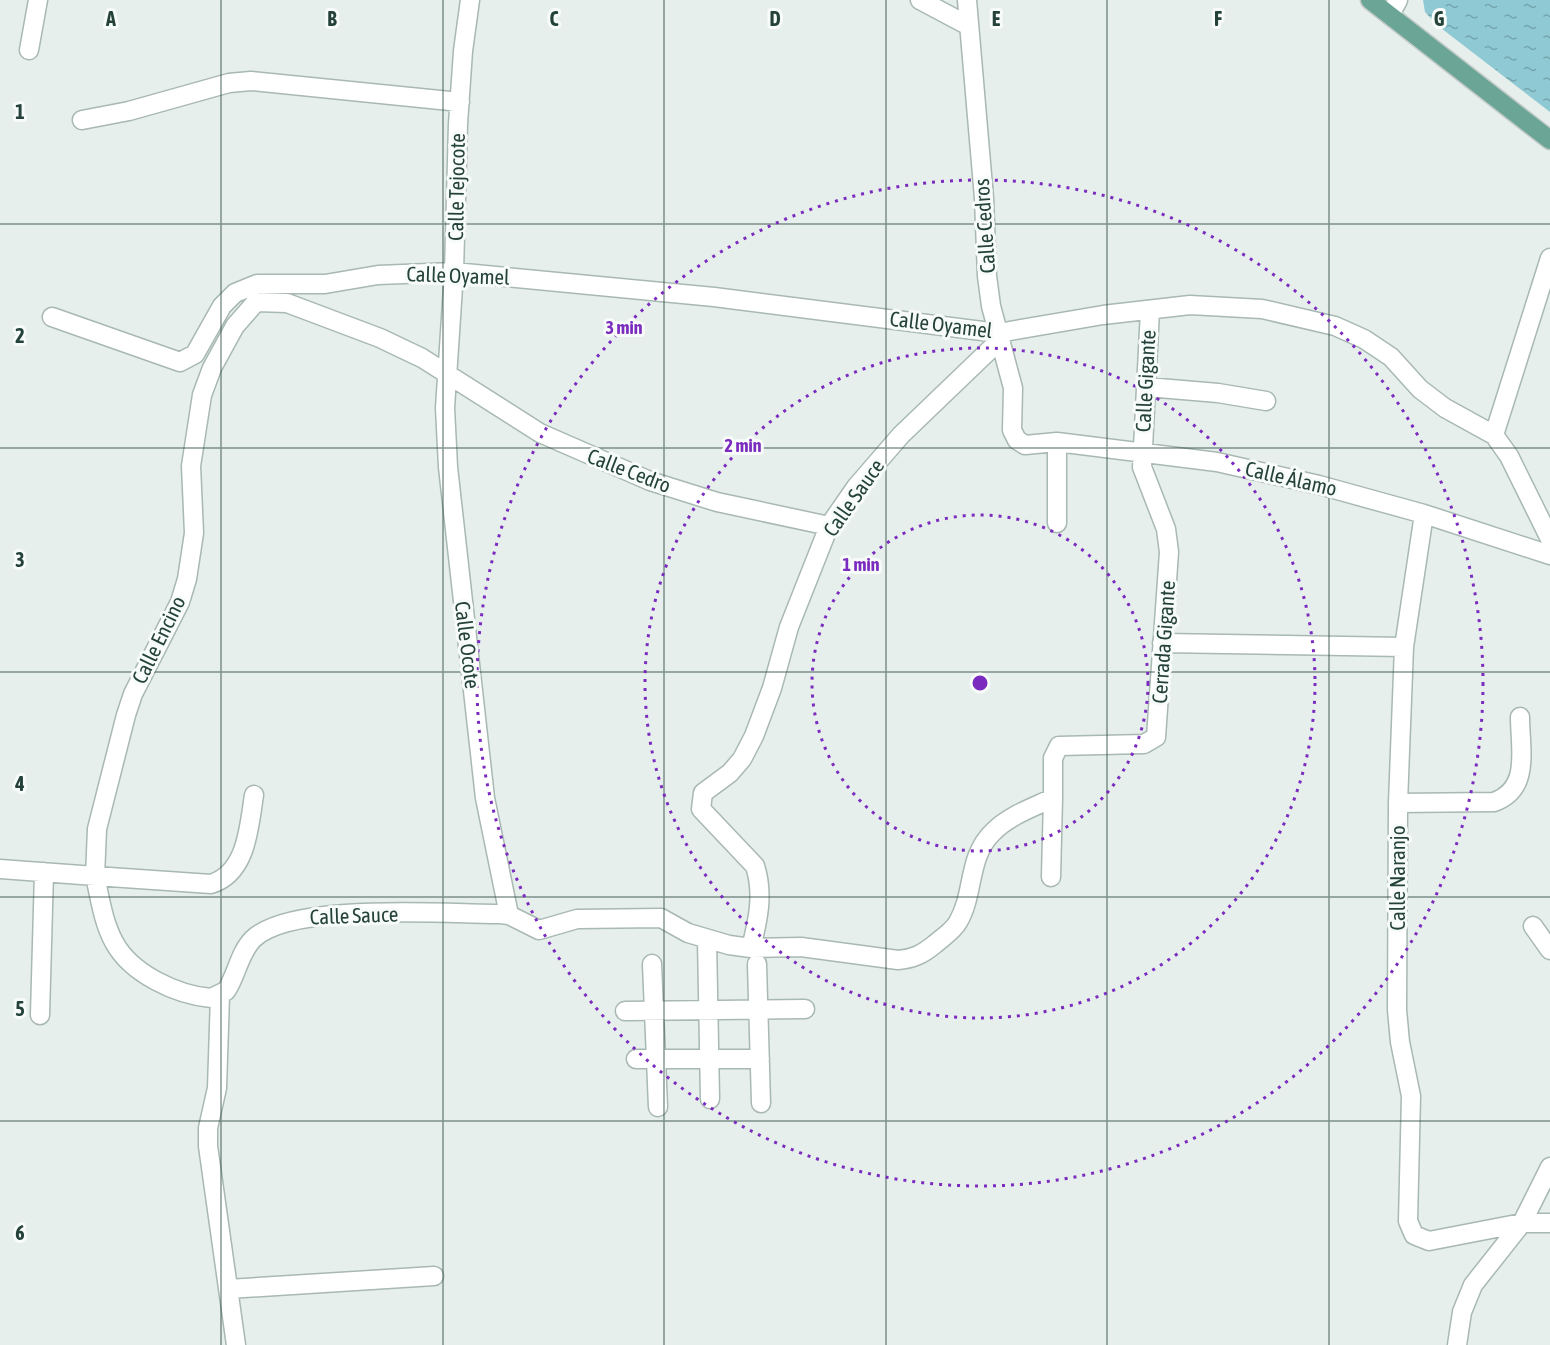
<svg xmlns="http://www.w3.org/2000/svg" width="1550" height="1345" font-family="'Asap Condensed',sans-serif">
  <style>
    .water { fill: url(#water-ripples) }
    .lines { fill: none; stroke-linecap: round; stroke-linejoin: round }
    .minor-casing { stroke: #a8b8b2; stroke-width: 21 }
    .major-casing { stroke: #c2cac8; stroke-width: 21 }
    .minor { stroke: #fff; stroke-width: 18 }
    .major { stroke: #6aa596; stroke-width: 18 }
    .grid { fill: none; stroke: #24423a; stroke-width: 1.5; stroke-opacity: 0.55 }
    .ring { fill: none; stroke: #7b2cbf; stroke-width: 3; stroke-dasharray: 3 6 }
    .labels { text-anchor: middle; stroke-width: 6; stroke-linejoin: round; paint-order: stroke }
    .street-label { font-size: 21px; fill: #24423a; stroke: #f7fbf9 }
    .grid-label { font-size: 20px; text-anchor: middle; font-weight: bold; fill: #24423a; stroke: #f7fbf9; stroke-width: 6; stroke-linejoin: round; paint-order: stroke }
    .centre { fill: #7b2cbf; stroke: #f7fbf9; stroke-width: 3 }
    .ring-label { font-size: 18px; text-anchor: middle; font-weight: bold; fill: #7b2cbf; stroke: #f7fbf9; stroke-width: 6; stroke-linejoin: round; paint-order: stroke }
  </style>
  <defs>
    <pattern id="water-ripples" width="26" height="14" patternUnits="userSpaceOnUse" patternTransform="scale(1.5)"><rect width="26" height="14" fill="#8ec9d4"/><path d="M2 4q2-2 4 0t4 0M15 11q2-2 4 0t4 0" fill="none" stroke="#74a5ad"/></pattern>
  </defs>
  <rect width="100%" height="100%" fill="#e6efeb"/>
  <path class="water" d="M1423 0H1550V112L1437 25 1425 12Z"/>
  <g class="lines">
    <g class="minor-casing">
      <path id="minor" d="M470 0 463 51 458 124 454 272 445 408 448 467 485 798 509 915
        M920 0 969 26
        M967 0 984 198 987 276 991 306 1013 388 1012 430 1017 440 1025 445 1057 442 1217 462 1319 485 1424 514 1550 555
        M1390 15 1398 0
        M29 50 38 0
        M82 120 129 111 229 83 251 81 460 102
        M52 317 180 362 195 354 222 306 235 293 257 284H325L378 275 454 272 714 297 998 333 1103 315 1190 305 1262 309 1335 326 1364 339 1391 357 1420 389 1445 408 1494 435 1509 456 1550 539
        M1147 387 1218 393 1266 401
        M1494 435 1550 258
        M1057 442V523
        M1424 514 1404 647 1398 803 1397 1010 1400 1042 1411 1096 1408 1221 1414 1235 1429 1241 1522 1223H1550
        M1162 643 1404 647
        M254 795C249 827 247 873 211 884L95 876 97 829 126 715 133 694 180 602 187 579 194 533 191 466 202 395 212 368 235 326 256 302 287 303 380 338 422 358 540 433 650 481 717 502 829 526
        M1398 803 1494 802C1531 789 1520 749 1520 717
        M0 869 95 876C100 898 103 922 114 942 131 974 177 995 211 998L226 991C237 975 239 953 253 939 291 902 445 914 500 914L509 915 539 930 577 919 661 918 688 933 729 945 751 948 801 947 898 960C913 959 923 954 935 944 943 937 953 931 958 922 975 893 967 857 993 832 1008 816 1034 807 1053 798V758L1059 746 1144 744 1156 737 1169 552 1166 529 1142 467 1150 310
        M1051 877 1053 798
        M1533 926 1550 950
        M707 939 710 1099
        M751 948C758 920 764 894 755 866L701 809 703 793 730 773 742 759 754 736 772 688 789 627 829 526 856 487 901 435 1000 340
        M652 964 658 1107
        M757 964 761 1103
        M220 996 217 1088 208 1128V1146L236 1345
        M625 1011 805 1009
        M40 1015 44 872
        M636 1059H760
        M228 1289 434 1276
        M1457 1345 1462 1312 1473 1285 1522 1223 1550 1167"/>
    </g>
    <g class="major-casing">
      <path id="major" d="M1370 0 1550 140"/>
    </g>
    <use href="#minor" class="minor"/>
    <use href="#major" class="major"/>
  </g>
  <path class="grid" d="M221 0V1345M443 0V1345M664 0V1345M886 0V1345M1107 0V1345M1329 0V1345M0 224H1550M0 448H1550M0 672H1550M0 897H1550M0 1121H1550"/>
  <g class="ring">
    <circle cx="980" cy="683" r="168"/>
    <circle cx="980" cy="683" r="335"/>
    <circle cx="980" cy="683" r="503"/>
  </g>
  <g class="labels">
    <g class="street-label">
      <text transform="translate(457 187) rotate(-89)" y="7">Calle Tejocote</text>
      <text transform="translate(985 226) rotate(-94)" y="7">Calle Cedros</text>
      <text transform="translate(458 276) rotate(2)" y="7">Calle Oyamel</text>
      <text transform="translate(941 325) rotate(7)" y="7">Calle Oyamel</text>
      <text transform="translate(1146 381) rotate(-87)" y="7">Calle Gigante</text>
      <text transform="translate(629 471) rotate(21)" y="7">Calle Cedro</text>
      <text transform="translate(1291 479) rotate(13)" y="7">Calle Álamo</text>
      <text transform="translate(854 498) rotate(-55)" y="7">Calle Sauce</text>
      <text transform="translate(159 640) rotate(-64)" y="7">Calle Encino</text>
      <text transform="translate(1164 642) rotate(-86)" y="7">Cerrada Gigante</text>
      <text transform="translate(467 645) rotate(83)" y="7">Calle Ocote</text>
      <text transform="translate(1398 878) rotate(-90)" y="7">Calle Naranjo</text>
      <text transform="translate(354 916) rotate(-2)" y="7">Calle Sauce</text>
    </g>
  </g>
  <g class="grid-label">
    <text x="111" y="26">A</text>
    <text x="332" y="26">B</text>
    <text x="554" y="26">C</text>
    <text x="775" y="26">D</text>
    <text x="996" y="26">E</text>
    <text x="1218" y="26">F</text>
    <text x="1439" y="26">G</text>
    <text x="20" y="119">1</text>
    <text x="20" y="343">2</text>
    <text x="20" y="567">3</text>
    <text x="20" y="791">4</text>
    <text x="20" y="1016">5</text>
    <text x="20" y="1240">6</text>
  </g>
  <circle cx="980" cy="683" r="9" class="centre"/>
  <g class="ring-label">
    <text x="624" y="334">3 min</text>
    <text x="743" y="452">2 min</text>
    <text x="861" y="571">1 min</text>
  </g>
</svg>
